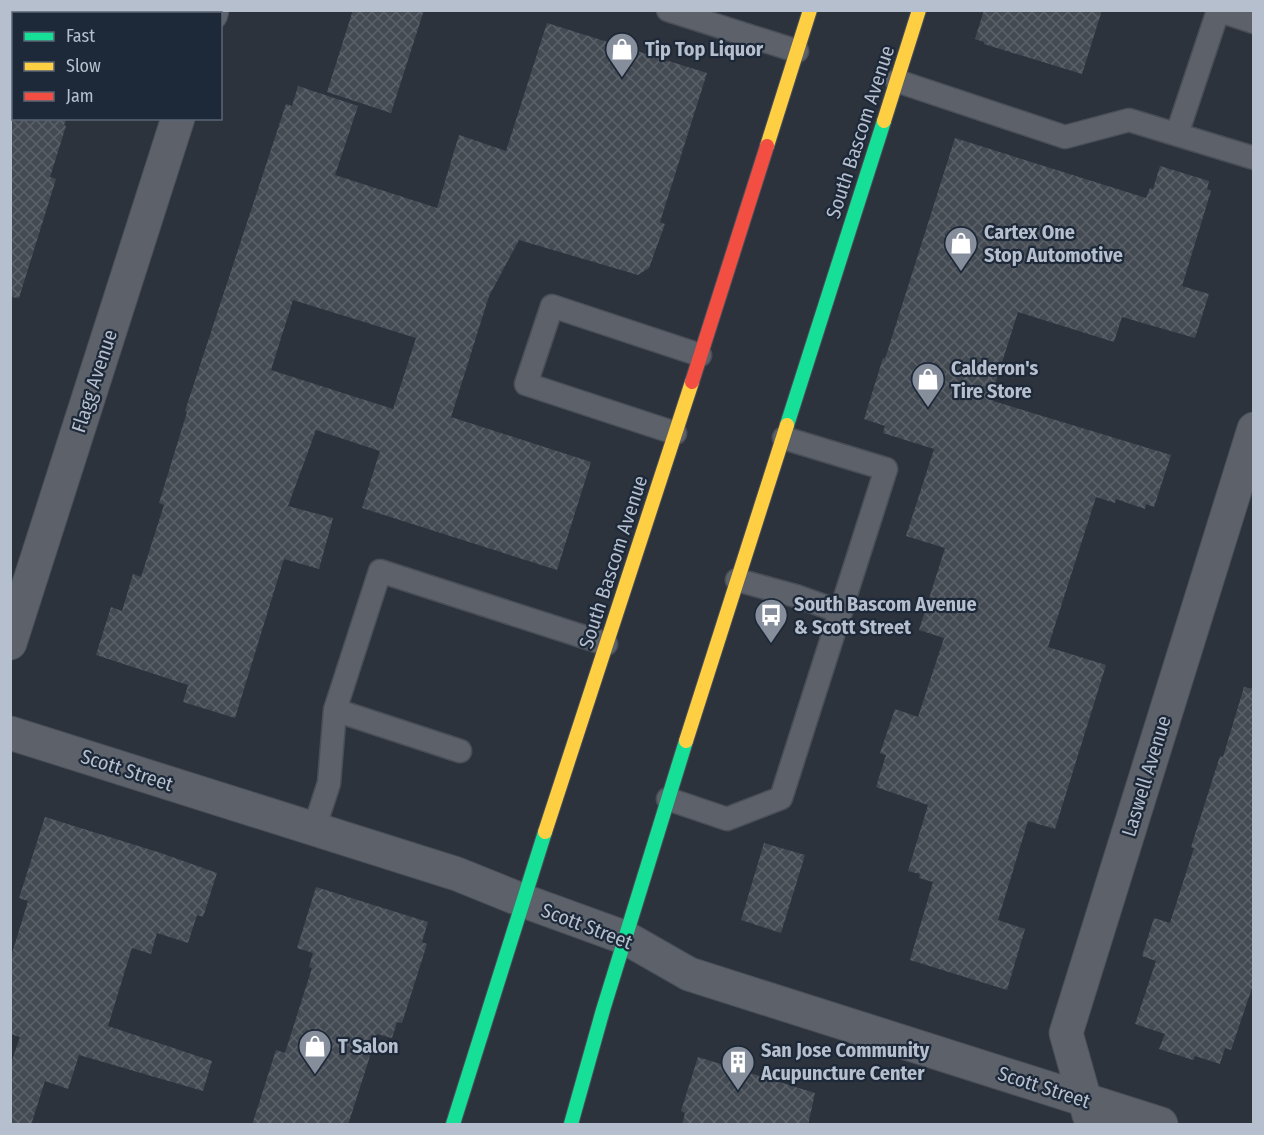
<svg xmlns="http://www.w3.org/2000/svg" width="1264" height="1135" viewBox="0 0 1264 1135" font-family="'Fira Sans Condensed',sans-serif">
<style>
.building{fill:url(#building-cross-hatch);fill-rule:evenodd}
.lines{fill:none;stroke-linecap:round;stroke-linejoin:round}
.lane-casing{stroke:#4a4f57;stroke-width:25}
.street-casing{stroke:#4a4f57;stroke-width:35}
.fast-casing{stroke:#4a4f59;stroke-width:16}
.slow-casing{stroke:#4a4f59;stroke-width:16}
.jam-casing{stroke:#4a4f59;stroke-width:16}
.lane{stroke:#5c616a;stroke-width:22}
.street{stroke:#5c616a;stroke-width:33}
.fast{stroke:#16e098;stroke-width:14}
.slow{stroke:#ffcf43;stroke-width:14}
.jam{stroke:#f24e42;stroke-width:14}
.labels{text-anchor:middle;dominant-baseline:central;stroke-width:4.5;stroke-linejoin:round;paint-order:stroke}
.poi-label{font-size:20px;font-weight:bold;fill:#b6bfce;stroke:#1d2939;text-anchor:start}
.street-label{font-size:20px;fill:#b6bfce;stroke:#1d2939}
</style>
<defs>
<pattern id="building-cross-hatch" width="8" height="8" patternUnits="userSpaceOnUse" patternTransform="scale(1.5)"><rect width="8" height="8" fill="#444a52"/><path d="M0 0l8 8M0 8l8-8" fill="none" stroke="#5d626a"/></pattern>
</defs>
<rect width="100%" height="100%" fill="#2c333d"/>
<!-- building -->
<path class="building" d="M 353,10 L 424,10 L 391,113 L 327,92 Z
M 984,10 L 1102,10 L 1082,74 L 984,44 L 984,42 L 975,39 Z
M 547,23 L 707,73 L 660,222 L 665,224 L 649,268 L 638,275 L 519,240 L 489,296 L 451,417 L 591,462 L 557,570 L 362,508 L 380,451 L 316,430 L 288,506 L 333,518 L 319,569 L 284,559 L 235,718 L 183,702 L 188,685 L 96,655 L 111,607 L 122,611 L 133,574 L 141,577 L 164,505 L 159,503 L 187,412 L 185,411 L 286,104 L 292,106 L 298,86 L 358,106 L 335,175 L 437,208 L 459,135 L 506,151 ZM 293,300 L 416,338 L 393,409 L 271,370 Z
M 10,118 L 67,118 L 64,125 L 66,126 L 50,177 L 56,179 L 19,298 L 10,297 Z
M 955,138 L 1146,198 L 1150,188 L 1153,189 L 1160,166 L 1209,181 L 1207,189 L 1211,191 L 1182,286 L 1209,294 L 1195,338 L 1122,317 L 1114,342 L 1018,312 L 991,397 L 994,398 L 993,401 L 1171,455 L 1154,507 L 1146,504 L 1145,509 L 1116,499 L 1115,503 L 1096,497 L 1048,647 L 1106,665 L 1055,829 L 1028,821 L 998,920 L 1025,929 L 1007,990 L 910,960 L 933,882 L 919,878 L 920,874 L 908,871 L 928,805 L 876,787 L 886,755 L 880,753 L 895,709 L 918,717 L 944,638 L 919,630 L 945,548 L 906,536 L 934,449 L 883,433 L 885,426 L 864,419 L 883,358 L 885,359 Z
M 1244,687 L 1254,689 L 1254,982 L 1231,1050 L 1225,1048 L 1220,1064 L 1195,1056 L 1193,1060 L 1159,1049 L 1165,1034 L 1135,1024 L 1156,961 L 1142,956 L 1154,918 L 1170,923 L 1194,848 L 1191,847 L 1220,756 L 1223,757 Z
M 45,817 L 161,853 L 217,873 L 203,917 L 197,915 L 188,943 L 157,933 L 151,954 L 132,948 L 108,1026 L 212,1061 L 203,1091 L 79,1055 L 68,1089 L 45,1081 L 31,1125 L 10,1125 L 10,1066 L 20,1037 L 10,1034 L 10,960 L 28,901 L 19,898 Z
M 764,843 L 805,855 L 781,933 L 741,920 Z
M 316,887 L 428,922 L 422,942 L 427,944 L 402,1023 L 397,1022 L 392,1038 L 377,1034 L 348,1125 L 252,1125 L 276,1050 L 285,1053 L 312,968 L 309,967 L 313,953 L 297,948 Z
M 698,1057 L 815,1093 L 808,1125 L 682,1125 L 685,1113 L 681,1111 Z"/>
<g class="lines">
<defs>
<path id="lane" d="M 668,10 L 797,51
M 1217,10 L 1254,22
M 897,81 L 1065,137 L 1129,120 L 1254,158
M 1177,134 L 1218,11
M 675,433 L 526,384 L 552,306 L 700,355
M 737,580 L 796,596 L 841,612
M 335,710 L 460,751
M 668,799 L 727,819 L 781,798 L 886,469 L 784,438
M 314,829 L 329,783 L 335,710 L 380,571 L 606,644"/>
<path id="street" d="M 211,14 L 212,10
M 10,643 L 178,118
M 10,733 L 457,874 L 524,901 L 626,938 L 689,974 L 1161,1124
M 1089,1115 L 1066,1033 L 1254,429"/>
<path id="fast" d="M 787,425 L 884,121
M 453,1124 L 545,832
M 571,1124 L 603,1010 L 686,741"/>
<path id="slow" d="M 884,121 L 919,10
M 767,146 L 810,10
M 686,741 L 787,425
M 545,832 L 692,382"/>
<path id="jam" d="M 692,382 L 767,146"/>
</defs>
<!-- lane casing -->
<use href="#lane" class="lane-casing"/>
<!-- street casing -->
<use href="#street" class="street-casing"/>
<!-- fast casing -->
<use href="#fast" class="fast-casing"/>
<!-- slow casing -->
<use href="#slow" class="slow-casing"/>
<!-- jam casing -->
<use href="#jam" class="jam-casing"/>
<!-- lane -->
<use href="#lane" class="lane"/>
<!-- street -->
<use href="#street" class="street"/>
<!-- fast -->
<use href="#fast" class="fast"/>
<!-- slow -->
<use href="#slow" class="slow"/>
<!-- jam -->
<use href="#jam" class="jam"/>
</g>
<!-- icons -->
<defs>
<symbol id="shop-pin" viewBox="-11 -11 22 30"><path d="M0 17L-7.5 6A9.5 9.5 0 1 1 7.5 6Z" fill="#868e9b" stroke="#1d2939"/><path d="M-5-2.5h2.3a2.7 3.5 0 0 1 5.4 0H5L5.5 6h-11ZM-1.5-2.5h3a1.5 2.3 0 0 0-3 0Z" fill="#fff"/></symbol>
<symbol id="bus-pin" viewBox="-11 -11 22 30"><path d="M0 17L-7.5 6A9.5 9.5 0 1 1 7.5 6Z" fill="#868e9b" stroke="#1d2939"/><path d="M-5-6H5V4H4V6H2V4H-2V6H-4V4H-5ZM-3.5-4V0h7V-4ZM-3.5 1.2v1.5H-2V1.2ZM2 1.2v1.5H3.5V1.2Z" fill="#fff"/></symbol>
<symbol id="building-pin" viewBox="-11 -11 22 30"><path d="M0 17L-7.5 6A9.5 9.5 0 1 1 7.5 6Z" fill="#868e9b" stroke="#1d2939"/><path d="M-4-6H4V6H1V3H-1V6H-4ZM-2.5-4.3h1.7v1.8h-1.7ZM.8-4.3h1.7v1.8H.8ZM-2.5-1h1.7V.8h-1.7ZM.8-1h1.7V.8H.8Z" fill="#fff"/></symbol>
</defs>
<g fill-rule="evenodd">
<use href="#shop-pin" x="603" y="30" width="38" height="52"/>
<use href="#shop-pin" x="942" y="224" width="38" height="52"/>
<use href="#shop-pin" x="909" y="360" width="38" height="52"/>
<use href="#bus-pin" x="752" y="596" width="38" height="52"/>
<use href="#shop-pin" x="296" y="1027" width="38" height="52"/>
<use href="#building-pin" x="719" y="1043" width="38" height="52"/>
</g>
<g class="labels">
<!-- poi labels -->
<g class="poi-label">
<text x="645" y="49">Tip Top Liquor</text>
<text x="984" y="232">Cartex One<tspan x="984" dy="23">Stop Automotive</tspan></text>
<text x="951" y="368">Calderon's<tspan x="951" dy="23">Tire Store</tspan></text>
<text x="794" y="604">South Bascom Avenue<tspan x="794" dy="23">&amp; Scott Street</tspan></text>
<text x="338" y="1046">T Salon</text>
<text x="761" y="1050">San Jose Community<tspan x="761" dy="23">Acupuncture Center</tspan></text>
</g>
<!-- street labels -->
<g class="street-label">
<text transform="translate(860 132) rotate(-72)">South Bascom Avenue</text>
<text transform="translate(94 381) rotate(-72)">Flagg Avenue</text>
<text transform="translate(613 562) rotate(-72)">South Bascom Avenue</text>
<text transform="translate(127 770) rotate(18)">Scott Street</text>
<text transform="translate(1146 776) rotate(-73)">Laswell Avenue</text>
<text transform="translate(587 926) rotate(21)">Scott Street</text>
<text transform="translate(1044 1087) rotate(18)">Scott Street</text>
</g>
</g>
<!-- border -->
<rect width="1264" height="1135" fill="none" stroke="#b6bfce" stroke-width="24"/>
<!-- legend -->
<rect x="12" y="12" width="210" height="108" fill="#1d2939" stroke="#5a6575" stroke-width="1.5"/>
<rect x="24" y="32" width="30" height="9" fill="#16e098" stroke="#5a6575" stroke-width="1.5"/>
<text x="66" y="42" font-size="18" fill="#b6bfce">Fast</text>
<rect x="24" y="62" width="30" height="9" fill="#ffcf43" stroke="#5a6575" stroke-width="1.5"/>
<text x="66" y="72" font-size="18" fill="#b6bfce">Slow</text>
<rect x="24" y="92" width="30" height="9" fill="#f24e42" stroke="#5a6575" stroke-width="1.5"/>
<text x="66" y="102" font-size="18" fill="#b6bfce">Jam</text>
</svg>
